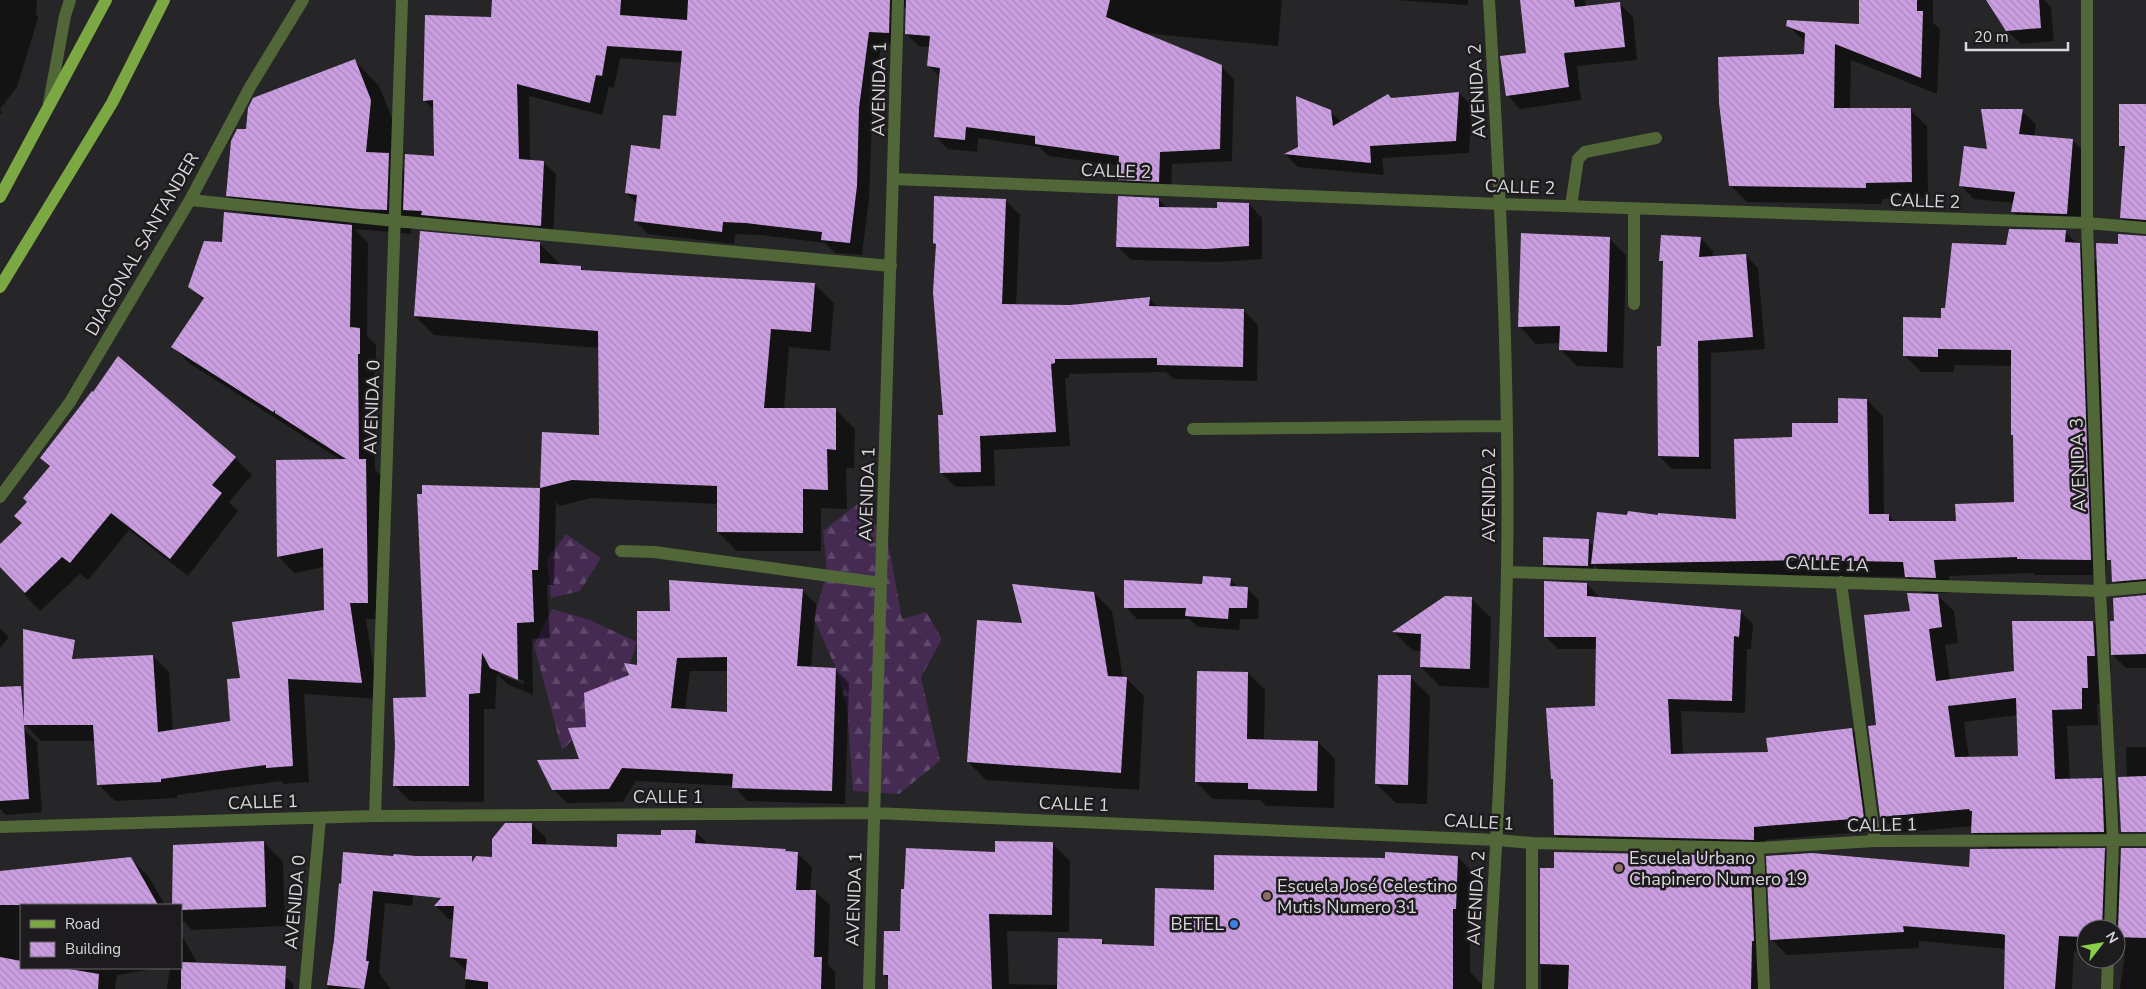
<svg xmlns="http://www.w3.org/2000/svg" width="2146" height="989" viewBox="0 0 2146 989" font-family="'Nunito Sans',sans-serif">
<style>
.forest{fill:url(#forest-firs)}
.shadow{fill:#0007;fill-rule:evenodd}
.building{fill:url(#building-back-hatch);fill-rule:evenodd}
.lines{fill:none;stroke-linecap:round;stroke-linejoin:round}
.minor{stroke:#516738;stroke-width:12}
.major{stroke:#7ba842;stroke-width:12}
.education-dot{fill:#8d6e63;stroke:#1d1b1e;stroke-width:2}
.shop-dot{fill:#3f7fe0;stroke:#1d1b1e;stroke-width:2}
.labels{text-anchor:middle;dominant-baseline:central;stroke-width:5;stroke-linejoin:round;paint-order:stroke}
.street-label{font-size:18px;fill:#d9d8da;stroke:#1d1b1e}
.poi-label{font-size:18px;fill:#d9d8da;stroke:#1d1b1e;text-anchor:start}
</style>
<defs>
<pattern id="forest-firs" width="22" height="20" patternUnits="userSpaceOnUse" patternTransform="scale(1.25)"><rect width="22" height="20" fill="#452b52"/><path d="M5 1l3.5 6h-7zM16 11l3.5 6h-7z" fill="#5f496a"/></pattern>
<pattern id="building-back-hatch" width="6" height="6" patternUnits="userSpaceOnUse" patternTransform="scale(1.25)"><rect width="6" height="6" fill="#cb9ee2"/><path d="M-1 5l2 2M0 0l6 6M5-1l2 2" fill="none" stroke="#a887ba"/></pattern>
</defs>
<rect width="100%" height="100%" fill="#262527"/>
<!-- forest -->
<path class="forest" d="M 860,502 L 888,542 L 902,619 L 926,612 L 942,639 L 921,677 L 940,761 L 899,794 L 853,791 L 847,708 L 836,668 L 814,619 L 827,572 L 823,531 Z
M 566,534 L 601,558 L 580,591 L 551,598 L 547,559 Z
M 552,609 L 590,620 L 637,642 L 621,692 L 562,750 L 534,645 Z"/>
<!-- shadow -->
<path class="shadow" d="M 0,0 L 37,0 L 36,14 L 38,18 L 17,87 L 0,109 L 2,113 L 0,114 Z
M 493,0 L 1282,0 L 1278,46 L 1144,33 L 1221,66 L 1234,79 L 1232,161 L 1172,164 L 1171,194 L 1132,192 L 1119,180 L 1120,166 L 1049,156 L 1039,147 L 978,138 L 977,152 L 948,149 L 935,136 L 940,77 L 928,65 L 930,47 L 919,46 L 906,34 L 907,6 L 904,8 L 901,45 L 881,43 L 872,121 L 869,199 L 862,255 L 835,253 L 825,243 L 759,235 L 735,234 L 734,244 L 648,234 L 635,221 L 637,204 L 626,193 L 661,150 L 677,117 L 683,63 L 620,58 L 614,88 L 609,87 L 602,115 L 529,96 L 530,161 L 543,162 L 556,174 L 553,238 L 412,217 L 411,234 L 355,229 L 368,243 L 367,336 L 376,345 L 376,370 L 374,370 L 375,470 L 382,476 L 384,619 L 366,619 L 378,699 L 304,694 L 309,782 L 284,784 L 282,781 L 177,795 L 177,798 L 115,801 L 99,785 L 95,741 L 41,741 L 25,724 L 105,722 L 153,656 L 169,672 L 173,731 L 231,722 L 241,679 L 325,611 L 324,567 L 294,573 L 278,556 L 341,460 L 189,363 L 173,347 L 204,301 L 190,287 L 247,215 L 227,195 L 247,131 L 355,61 L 379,86 L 395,126 L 392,158 L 406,172 L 436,157 L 434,111 L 424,100 L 492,18 Z
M 1395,0 L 1468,0 L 1468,5 Z
M 1521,0 L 1585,0 L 1586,7 L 1619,3 L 1633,17 L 1637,60 L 1577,66 L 1581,100 L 1520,109 L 1507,95 L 1527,54 Z
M 1860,0 L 1933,0 L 1933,23 L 1940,29 L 1937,94 L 1851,60 L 1850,109 L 1910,110 L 1927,126 L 1928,198 L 1882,199 L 1882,204 L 1747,202 L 1730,185 L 1806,56 L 1806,43 L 1788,25 L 1861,25 Z
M 2013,0 L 2044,0 L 2051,7 L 2054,41 L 2021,44 L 2007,31 Z
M 1459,93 L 1472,106 L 1469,153 L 1382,158 L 1384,175 L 1298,167 L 1286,155 L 1299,147 L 1330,111 L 1342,123 L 1392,100 Z
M 2146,105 L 2146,231 L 2133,230 L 2121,217 L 2126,151 L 2120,146 Z
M 2022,111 L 2036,124 L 2034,137 L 2072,140 L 2086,153 L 2080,227 L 2026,225 L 2013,212 L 2014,203 L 1974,199 L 1961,186 Z
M 1158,199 L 1167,208 L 1218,210 L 1249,204 L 1262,218 L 1262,259 L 1221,262 L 1131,260 L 1117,246 Z
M 1005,200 L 1020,215 L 1016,306 L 1070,306 L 1149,298 L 1159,308 L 1243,310 L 1258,325 L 1257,381 L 1173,379 L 1166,372 L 1069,374 L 1069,378 L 1065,378 L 1070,446 L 994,450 L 995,486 L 956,487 L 941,473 L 945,416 L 937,246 L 934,243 Z
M 2065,232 L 2098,263 L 2119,246 L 2146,237 L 2146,593 L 2126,594 L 2113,581 L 2113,563 L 2106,557 L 2106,575 L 2035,575 L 2033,573 L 1949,576 L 1952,593 L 1935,593 L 1954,611 L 1958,643 L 1945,645 L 1950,680 L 2015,672 L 2093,622 L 2109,638 L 2111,672 L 2103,672 L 2104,704 L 2097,704 L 2098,725 L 2067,726 L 2070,780 L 2101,779 L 2117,795 L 2119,833 L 2058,839 L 2058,850 L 2104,850 L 2121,867 L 2146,853 L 2146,989 L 2120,989 L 2125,953 L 2116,952 L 2116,929 L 2086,929 L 2086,952 L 2074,951 L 2072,989 L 2006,989 L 2006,949 L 1919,941 L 1919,948 L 1787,955 L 1771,939 L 1970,869 L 1990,850 L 1972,832 L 1973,826 L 1897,833 L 1881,816 L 1878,726 L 1911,613 L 1925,595 L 1907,577 L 1826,576 L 1609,580 L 1594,565 L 1594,572 L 1551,571 L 1545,565 L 1588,541 L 1594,547 L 1628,517 L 1659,516 L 1737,520 L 1793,438 L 1839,424 L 1867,400 L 1883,416 L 1884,515 L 1888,515 L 1895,522 L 1957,522 L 2016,503 L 2014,437 L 2012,435 L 2012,366 L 1954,365 L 1954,372 L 1921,372 L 1904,355 L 1942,319 L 1946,309 L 2007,246 ZM 2018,715 L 2020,757 L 1969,758 L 1964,722 Z
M 1609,238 L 1626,255 L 1623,368 L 1577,366 L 1560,349 L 1560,343 L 1536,344 L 1520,327 Z
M 1700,238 L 1713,251 L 1712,257 L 1745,255 L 1758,268 L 1765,349 L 1711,353 L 1711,469 L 1672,469 L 1659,456 L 1664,264 L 1660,260 Z
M 540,244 L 559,263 L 559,266 L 581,267 L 584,271 L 814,284 L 834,303 L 830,351 L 789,347 L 784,409 L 836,410 L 855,429 L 854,468 L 846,468 L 847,509 L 821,508 L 821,551 L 737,551 L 718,532 L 718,504 L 591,498 L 560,506 L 556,502 L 554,585 L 547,585 L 550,638 L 532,639 L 533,695 L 507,684 L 497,674 L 495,709 L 484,709 L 484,802 L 410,801 L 394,785 L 428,698 L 423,486 L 541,489 L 543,433 L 600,436 L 600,348 L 434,335 L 415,316 ZM 499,671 L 524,681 L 523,684 L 499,674 Z
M 41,457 L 235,458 L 252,475 L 229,502 L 238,511 L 188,576 L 129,530 L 88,580 L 80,574 L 40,611 L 24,594 L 24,590 L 0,565 L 0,546 L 23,523 L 28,502 L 50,467 Z
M 1230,579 L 1239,588 L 1247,588 L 1259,600 L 1258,619 L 1240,619 L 1239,630 L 1198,627 L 1189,619 L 1137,619 L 1126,607 Z
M 1587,584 L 1600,598 L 1740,611 L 1753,624 L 1751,649 L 1747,649 L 1745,713 L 1681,711 L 1683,755 L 1769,754 L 1852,729 L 1865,742 L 1876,831 L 1766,840 L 1766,852 L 1568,848 L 1555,835 L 1596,707 L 1597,649 L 1558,649 L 1545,636 Z
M 802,590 L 816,604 L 811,668 L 835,669 L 849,683 L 845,804 L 747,801 L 734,786 L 636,781 L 623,802 L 567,803 L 553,789 L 581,760 L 587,728 L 638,666 ZM 690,671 L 728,671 L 728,714 L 685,711 Z
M 1094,593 L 1112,611 L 1123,678 L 1127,679 L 1144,696 L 1139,790 L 986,780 L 968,762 L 1023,625 Z
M 2146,596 L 2146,668 L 2126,668 L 2113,655 L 2115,622 Z
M 1471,598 L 1491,618 L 1489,688 L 1440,686 L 1421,667 L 1422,651 L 1413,651 L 1394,632 Z
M 0,628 L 9,637 L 0,648 Z
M 1248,673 L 1265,690 L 1264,740 L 1318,742 L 1335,759 L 1334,808 L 1266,806 L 1260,800 L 1213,799 L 1196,782 Z
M 1410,677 L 1430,696 L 1427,804 L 1396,803 L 1376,784 Z
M 0,711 L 23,729 L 37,742 L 42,812 L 6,815 L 0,809 Z
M 2126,747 L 2146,747 L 2146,827 L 2127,778 Z
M 532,824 L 546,838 L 546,846 L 618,848 L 662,837 L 695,831 L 709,845 L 785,850 L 787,852 L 798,854 L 812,867 L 810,892 L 816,892 L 830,905 L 828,965 L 835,972 L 835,989 L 465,989 L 467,971 L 451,957 L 454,919 L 449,919 L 436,906 L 441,900 L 438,897 L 471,858 L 474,861 L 493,858 Z
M 264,842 L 283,862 L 285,926 L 192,930 L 181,919 L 181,905 L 173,905 L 174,846 Z
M 1052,843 L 1070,861 L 1069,932 L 1007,931 L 1009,984 L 1058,985 L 1102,941 L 1107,945 L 1156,947 L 1215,891 L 1386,860 L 1458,857 L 1475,875 L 1473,926 L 1470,926 L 1470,972 L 1482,984 L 1482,989 L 889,989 L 889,980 L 884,974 L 902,932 L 996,854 Z
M 344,854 L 416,871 L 412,906 L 385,903 L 379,973 L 391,989 L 328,989 Z
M 1750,857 L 1765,873 L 1766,989 L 1541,989 L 1541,869 Z
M 131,859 L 149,877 L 165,905 L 21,905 L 21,968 L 160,968 L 117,975 L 115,989 L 0,989 L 0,872 Z
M 181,934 L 198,964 L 276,967 L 294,985 L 293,989 L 167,989 L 170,968 L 181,968 Z"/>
<!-- building -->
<path class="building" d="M 492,0 L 621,0 L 620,15 L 687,20 L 688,0 L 890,0 L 889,33 L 869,32 L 859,108 L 857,186 L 850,243 L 821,240 L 822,232 L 746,223 L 723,222 L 722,232 L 634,221 L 637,195 L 625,193 L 631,145 L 660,149 L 663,115 L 676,116 L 682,51 L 607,46 L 602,76 L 596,75 L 590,103 L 517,84 L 519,159 L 544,161 L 541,226 L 421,215 L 422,211 L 403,210 L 405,154 L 434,156 L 433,100 L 423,101 L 425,15 L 491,17 Z
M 906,0 L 1110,0 L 1106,17 L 1222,65 L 1220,149 L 1160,152 L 1159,182 L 1118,180 L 1119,156 L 1035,144 L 1035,136 L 966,127 L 965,140 L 934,137 L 940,68 L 927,66 L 930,36 L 905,34 Z
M 1520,0 L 1574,0 L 1575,7 L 1620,2 L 1625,47 L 1564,53 L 1569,87 L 1506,96 L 1500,56 L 1526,53 Z
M 1859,0 L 1917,0 L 1917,11 L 1923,11 L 1921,78 L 1835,44 L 1834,108 L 1911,108 L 1912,182 L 1866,183 L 1866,188 L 1729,186 L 1719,103 L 1718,57 L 1804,54 L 1805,33 L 1786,26 L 1787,20 L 1859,24 Z
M 1986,0 L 2039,0 L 2041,28 L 2006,31 Z
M 355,59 L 371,100 L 366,152 L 389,153 L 387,210 L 360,209 L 226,196 L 231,141 L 237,129 L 246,129 L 248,108 L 253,98 Z
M 1459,92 L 1456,141 L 1370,146 L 1371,163 L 1284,154 L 1298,147 L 1296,96 L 1331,110 L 1333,126 L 1388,94 L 1391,98 Z
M 2119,104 L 2146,104 L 2146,220 L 2120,218 L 2125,146 L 2119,146 Z
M 1981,109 L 2023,109 L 2019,134 L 2073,139 L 2067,214 L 2011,212 L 2015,192 L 1959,186 L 1964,146 L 1987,149 Z
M 934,196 L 1006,199 L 1002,304 L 1070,305 L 1150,297 L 1149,306 L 1244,309 L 1243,367 L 1157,365 L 1157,358 L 1055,359 L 1055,363 L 1051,364 L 1056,432 L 980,436 L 981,472 L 940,473 L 938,415 L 943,415 L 933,292 L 936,244 L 933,243 Z
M 1118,196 L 1159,198 L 1159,207 L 1217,208 L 1217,202 L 1249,203 L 1249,246 L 1206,249 L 1116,247 Z
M 224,212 L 352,225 L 350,327 L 360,328 L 360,354 L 358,354 L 359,459 L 366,459 L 368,603 L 350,603 L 362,683 L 288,679 L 293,766 L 266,768 L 266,765 L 161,779 L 161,782 L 97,785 L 93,725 L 24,725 L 29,799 L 0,801 L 0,687 L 21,686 L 24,722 L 23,629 L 75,640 L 72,659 L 153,655 L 158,732 L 230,721 L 227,679 L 240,678 L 232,622 L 324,610 L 323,548 L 277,557 L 276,460 L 346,459 L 275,413 L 275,410 L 273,412 L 171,347 L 204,298 L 188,287 L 204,241 L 222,242 Z
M 2009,229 L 2066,230 L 2065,242 L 2080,243 L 2091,560 L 2017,559 L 2017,557 L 1934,560 L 1936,578 L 1905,577 L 1903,562 L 1809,560 L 1591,564 L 1597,512 L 1627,515 L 1628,511 L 1658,515 L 1658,513 L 1736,519 L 1734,439 L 1792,437 L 1792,423 L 1838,423 L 1838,398 L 1867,399 L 1869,514 L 1889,514 L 1889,521 L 1956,521 L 1955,504 L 2014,502 L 2013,435 L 2011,435 L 2011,350 L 1938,349 L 1938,357 L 1903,356 L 1903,317 L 1941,318 L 1941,308 L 1945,308 L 1952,243 L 2006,245 Z
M 420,231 L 540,242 L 540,263 L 581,266 L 581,270 L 815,283 L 811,332 L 771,329 L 764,408 L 836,408 L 836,450 L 827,449 L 828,490 L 803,489 L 803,533 L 717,532 L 717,486 L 572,480 L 540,488 L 542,432 L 599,435 L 598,331 L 414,316 Z
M 1521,233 L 1610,237 L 1607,352 L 1559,350 L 1560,326 L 1518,327 Z
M 2118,234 L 2146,236 L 2146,579 L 2112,582 L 2111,560 L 2107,560 L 2096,243 L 2118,244 Z
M 1661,235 L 1701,237 L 1699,257 L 1746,254 L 1753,337 L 1698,341 L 1699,457 L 1658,456 L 1657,346 L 1661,346 L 1663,261 L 1659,261 Z
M 118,356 L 236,457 L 212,485 L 222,493 L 170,559 L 111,513 L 70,563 L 62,557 L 25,593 L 0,567 L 0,544 L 22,523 L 14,516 L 27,502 L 23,498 L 50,466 L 40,458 L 92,391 L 93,392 Z
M 422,485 L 540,488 L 538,570 L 532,570 L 534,622 L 517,623 L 518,680 L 490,668 L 482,653 L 480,693 L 469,694 L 469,786 L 393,786 L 395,746 L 393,698 L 426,697 L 417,494 L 422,494 Z
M 1543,537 L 1589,539 L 1588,566 L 1543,565 Z
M 1203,576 L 1231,578 L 1230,586 L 1248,587 L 1247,608 L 1229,608 L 1228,619 L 1185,616 L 1186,608 L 1124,608 L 1124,580 L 1202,584 Z
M 669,580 L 803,589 L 797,666 L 836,668 L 832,791 L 732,788 L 733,774 L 622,768 L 609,789 L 552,790 L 537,760 L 579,759 L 568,728 L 586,727 L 584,693 L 629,675 L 624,663 L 637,665 L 637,611 L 670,611 ZM 727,657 L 727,712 L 671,708 L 677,658 Z
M 1544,581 L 1587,583 L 1587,596 L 1741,610 L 1739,637 L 1734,636 L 1732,701 L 1668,699 L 1671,754 L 1768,752 L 1766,738 L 1852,728 L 1864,818 L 1754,827 L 1754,840 L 1554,835 L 1553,779 L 1551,779 L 1546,708 L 1595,706 L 1596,637 L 1544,637 Z
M 1012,584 L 1094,592 L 1108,676 L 1127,677 L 1121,773 L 967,762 L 977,620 L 1022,623 Z
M 1907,593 L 1938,594 L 1942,627 L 1929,629 L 1936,681 L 2014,671 L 2012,621 L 2093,621 L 2095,656 L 2087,656 L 2088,688 L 2082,688 L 2082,709 L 2052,710 L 2055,779 L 2102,778 L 2104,832 L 1971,833 L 1972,811 L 1970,811 L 1969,809 L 1880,817 L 1868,726 L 1876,725 L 1864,615 L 1910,611 ZM 2016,698 L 2018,756 L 1955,757 L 1948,706 Z
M 2146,595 L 2146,654 L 2111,655 L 2110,621 L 2114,621 L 2113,598 Z
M 1445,596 L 1472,597 L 1470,669 L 1420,667 L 1421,634 L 1392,632 Z
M 1197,671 L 1248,672 L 1247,739 L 1318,741 L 1317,791 L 1248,789 L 1248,783 L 1195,782 Z
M 1378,675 L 1411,675 L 1408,785 L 1375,784 Z
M 2146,776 L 2146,832 L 2121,832 L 2118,777 Z
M 505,823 L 532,823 L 532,844 L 617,847 L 617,834 L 661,835 L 661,830 L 696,830 L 695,843 L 786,849 L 785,851 L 798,852 L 796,890 L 816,890 L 814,957 L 822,957 L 821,989 L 488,989 L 488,982 L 465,979 L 467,959 L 450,957 L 454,906 L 434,906 L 441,898 L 373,891 L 366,961 L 369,961 L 364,989 L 327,985 L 334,940 L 339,883 L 341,884 L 343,852 L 393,856 L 394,854 L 416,856 L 472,856 L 472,862 L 476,856 L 492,857 L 492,839 Z
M 264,841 L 266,907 L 181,910 L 181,905 L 172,905 L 173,845 Z
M 995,841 L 1053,842 L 1052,915 L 989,914 L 992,989 L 888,989 L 888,975 L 883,975 L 884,931 L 900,931 L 901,889 L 904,889 L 906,848 L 995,852 Z
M 2105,848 L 2102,929 L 2086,929 L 2086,937 L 2059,936 L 2055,989 L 2004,989 L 2005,935 L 2001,934 L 1903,926 L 1904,932 L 1770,940 L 1766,856 L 1812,853 L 1969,867 L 1970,849 Z
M 2121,848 L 2146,848 L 2146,938 L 2116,937 L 2118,929 Z
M 1385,852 L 1458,856 L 1456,909 L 1453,909 L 1453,989 L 1057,989 L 1058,938 L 1102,939 L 1102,944 L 1154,946 L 1155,888 L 1214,890 L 1214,855 L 1385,858 Z
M 1554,852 L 1750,856 L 1754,941 L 1752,941 L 1751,989 L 1568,989 L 1569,965 L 1540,964 L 1540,868 L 1554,868 Z
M 131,857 L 158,905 L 0,905 L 0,871 Z
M 0,957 L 21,961 L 21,968 L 63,968 L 99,974 L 98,989 L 0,989 Z
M 181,962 L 286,966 L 285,989 L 181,989 Z"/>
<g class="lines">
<!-- minor -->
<path class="minor" d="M 2087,0 L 2087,223 L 2100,591 L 2113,841 L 2110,929
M 49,103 L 65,16 L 70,0
M 894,179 L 1501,204 L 2087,223 L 2146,228
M 190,200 L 395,221 L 891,266
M 1571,206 L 1578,159 L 1585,152 L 1656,138
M 1634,209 L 1634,304
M 1193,429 L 1506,426
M 0,497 L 70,402 L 190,200 L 250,87 L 303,0
M 621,551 L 654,552 L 881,583
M 1507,572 L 2100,591 L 2146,587
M 1841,582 L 1875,841
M 375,816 L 402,0
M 0,827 L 375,816 L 874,813 L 1497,840 L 1532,843 L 1758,848 L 1875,841 L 2146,840
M 1532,843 L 1532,989
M 1758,848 L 1764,989
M 305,989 L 320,818
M 869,989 L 898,0
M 1488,989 C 1496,850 1504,711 1507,572 C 1510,381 1500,190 1489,0
M 2107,989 L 2108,959"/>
<!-- major -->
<path class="major" d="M 0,197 L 106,0
M 0,287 L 112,103 L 164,0"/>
</g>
<!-- markers -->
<g class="education-dot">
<circle cx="1619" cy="868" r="5"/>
<circle cx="1267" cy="896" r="5"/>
</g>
<circle class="shop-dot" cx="1234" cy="924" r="5"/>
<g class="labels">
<!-- street labels -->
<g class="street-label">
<text transform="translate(879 89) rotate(-89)">AVENIDA 1</text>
<text transform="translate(1477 91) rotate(-93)">AVENIDA 2</text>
<text transform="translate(1116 171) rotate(2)">CALLE 2</text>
<text transform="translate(1520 187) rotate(2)">CALLE 2</text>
<text transform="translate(1925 201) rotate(2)">CALLE 2</text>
<text transform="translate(142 244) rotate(-60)">DIAGONAL SANTANDER</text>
<text transform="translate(372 407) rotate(-88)">AVENIDA 0</text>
<text transform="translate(2078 465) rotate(-92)">AVENIDA 3</text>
<text transform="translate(867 494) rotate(-88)">AVENIDA 1</text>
<text transform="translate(1489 495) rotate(-90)">AVENIDA 2</text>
<text transform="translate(1827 564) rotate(2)">CALLE 1A</text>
<text x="668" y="797">CALLE 1</text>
<text transform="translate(263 802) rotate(-2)">CALLE 1</text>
<text transform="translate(1074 804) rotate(2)">CALLE 1</text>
<text transform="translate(1479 822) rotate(3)">CALLE 1</text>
<text transform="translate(1882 825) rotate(-1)">CALLE 1</text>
<text transform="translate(1476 898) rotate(-87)">AVENIDA 2</text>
<text transform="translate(854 899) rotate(-88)">AVENIDA 1</text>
<text transform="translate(295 902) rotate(-85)">AVENIDA 0</text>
</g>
<!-- poi labels -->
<g class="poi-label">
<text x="1629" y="858">Escuela Urbano<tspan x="1629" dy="21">Chapinero Numero 19</tspan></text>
<text x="1277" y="886">Escuela José Celestino<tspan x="1277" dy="21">Mutis Numero 31</tspan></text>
<text x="1224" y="924" text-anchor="end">BETEL</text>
</g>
</g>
<!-- legend -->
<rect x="20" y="904" width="162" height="65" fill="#1d1b1e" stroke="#686769"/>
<rect x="30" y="920" width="25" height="8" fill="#7ba842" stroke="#686769"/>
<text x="65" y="929" font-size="15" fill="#d9d8da">Road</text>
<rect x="30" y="942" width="25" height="15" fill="url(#building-back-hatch)" stroke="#686769"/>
<text x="65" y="954" font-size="15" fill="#d9d8da">Building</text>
<!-- north arrow -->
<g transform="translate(2101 944) rotate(59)"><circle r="24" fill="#1d1b1e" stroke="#686769"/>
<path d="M0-4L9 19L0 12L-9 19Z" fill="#89cf49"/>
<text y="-8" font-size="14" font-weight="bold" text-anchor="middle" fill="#d9d8da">N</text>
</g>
<!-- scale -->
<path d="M1966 42v8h102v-8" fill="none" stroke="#d9d8da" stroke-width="2.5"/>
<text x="1974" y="42" font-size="15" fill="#d9d8da" stroke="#1d1b1e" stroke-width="4" paint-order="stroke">20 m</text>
</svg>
